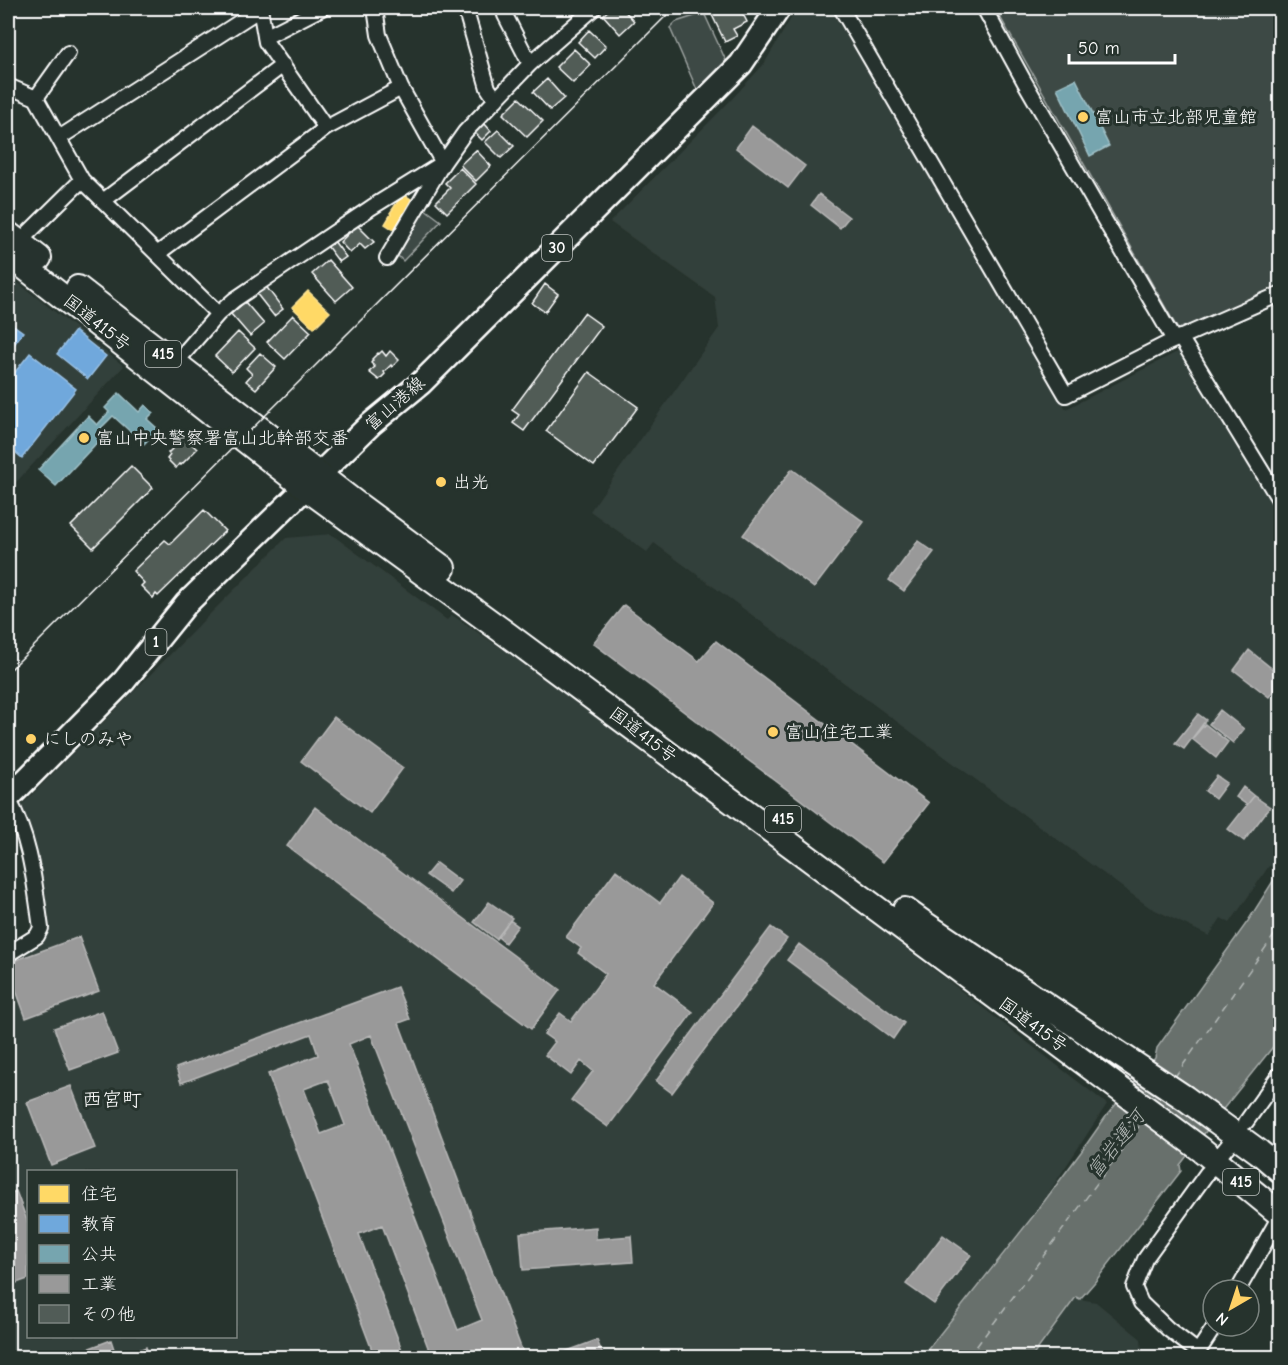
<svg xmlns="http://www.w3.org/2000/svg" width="1288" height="1365" viewBox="0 0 1288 1365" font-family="'Comic Neue','Klee One',sans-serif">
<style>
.built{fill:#333f3a;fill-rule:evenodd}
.green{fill:#3e4944;stroke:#9ea4a2;stroke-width:1.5}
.water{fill:#67706c;stroke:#a4a9a7;stroke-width:1.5}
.homes{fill:#ffd966;stroke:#ffe494;stroke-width:1.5}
.schools{fill:#6fa8dc;stroke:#9ac2e6;stroke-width:1.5}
.public{fill:#76a5af;stroke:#9fc0c7;stroke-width:1.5}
.industry{fill:#999;stroke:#b8b8b8;stroke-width:1.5;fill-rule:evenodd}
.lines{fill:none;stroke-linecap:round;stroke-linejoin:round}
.ferry{stroke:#b3b8b6;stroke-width:1.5;stroke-dasharray:8 6;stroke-linecap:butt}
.building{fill:#515c57;stroke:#fff;stroke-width:1.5}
.minor-casing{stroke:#fff;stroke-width:18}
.primary-casing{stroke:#fff;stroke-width:27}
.trunk-casing{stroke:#fff;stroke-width:28}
.minor{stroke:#26332d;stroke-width:14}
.primary{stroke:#26332d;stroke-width:22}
.trunk{stroke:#26332d;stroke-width:24}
.tram{stroke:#fff;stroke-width:1.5}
.poi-dot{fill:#ffd166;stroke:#26332d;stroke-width:2}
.labels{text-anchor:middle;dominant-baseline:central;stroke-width:6;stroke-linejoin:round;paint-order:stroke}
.shield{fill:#26332d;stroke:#bec2c0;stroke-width:1.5}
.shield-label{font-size:16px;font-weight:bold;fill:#fff}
.poi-label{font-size:18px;fill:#fff;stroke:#26332d;text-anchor:start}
.street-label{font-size:18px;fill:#fff;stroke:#26332d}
.neighbourhood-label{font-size:20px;fill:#fff;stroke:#26332d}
.water-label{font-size:20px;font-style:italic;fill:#b3b8b6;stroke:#26332d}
</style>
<rect width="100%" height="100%" fill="#26332d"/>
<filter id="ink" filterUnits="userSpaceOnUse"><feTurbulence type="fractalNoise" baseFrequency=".0167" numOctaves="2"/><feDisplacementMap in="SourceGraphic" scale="12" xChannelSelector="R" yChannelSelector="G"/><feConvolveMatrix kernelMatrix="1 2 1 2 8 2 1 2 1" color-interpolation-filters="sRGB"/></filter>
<g filter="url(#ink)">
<!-- built -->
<path class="built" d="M 797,8 L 830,8 L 1066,409 L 1181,350 L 1280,513 L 1280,860 L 1277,867 L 1269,866 L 1230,923 L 1221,918 L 1209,936 L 1149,907 L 654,543 L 647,552 L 590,511 L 719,328 L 715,297 L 610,222 L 730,101 L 764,64 Z
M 8,275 L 124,366 L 8,491 Z
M 331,534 L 447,620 L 452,615 L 525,664 L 875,924 L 1107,1104 L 1034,1215 L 922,1357 L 8,1357 L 8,959 L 46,924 L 37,852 L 22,805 L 203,621 L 286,538 ZM 28,1172 L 236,1172 L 236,1336 L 28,1336 Z
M 1076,1297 L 1080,1299 L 1096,1302 L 1141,1339 L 1142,1352 L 1138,1357 L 1032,1358 Z"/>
<!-- green -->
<path class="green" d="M 995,8 L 1280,8 L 1280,285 L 1179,331 Z
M 704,13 L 727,63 L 698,92 L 670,28 L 676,22 Z
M 425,209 L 441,221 L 403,261 L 398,256 Z"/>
<!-- water -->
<path class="water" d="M 1280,870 L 1280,1038 L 1224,1108 L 1180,1165 L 1181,1171 L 1094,1283 L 1080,1299 L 1076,1297 L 1032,1357 L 921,1358 L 1034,1215 L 1081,1152 L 1107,1115 L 1155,1058 L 1157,1048 L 1248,921 Z"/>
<!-- homes -->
<path class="homes" d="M 403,194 L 411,199 L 406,209 L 407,210 L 394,230 L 385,224 L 391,214 L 390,213 Z
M 308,291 L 330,312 L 314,328 L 292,307 Z"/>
<!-- schools -->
<path class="schools" d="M 8,321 L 23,332 L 8,353 Z
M 75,331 L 106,356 L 88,379 L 57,354 Z
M 30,353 L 76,389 L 22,458 L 8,446 L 8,381 Z"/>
<!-- public -->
<path class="public" d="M 1076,79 L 1109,146 L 1090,156 L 1057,88 Z
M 119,393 L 139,412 L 145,405 L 153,413 L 147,419 L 158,429 L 144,444 L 113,416 L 101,428 L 106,433 L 56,486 L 38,470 L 88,416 L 97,425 L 109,412 L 105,408 Z"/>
<!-- industry -->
<path class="industry" d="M 752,126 L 805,166 L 788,188 L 736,148 Z
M 819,194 L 849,217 L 840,228 L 811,205 Z
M 792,469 L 864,522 L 814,588 L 743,535 Z
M 918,541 L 934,552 L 904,591 L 889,580 Z
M 624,605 L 699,661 L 716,641 L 929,803 L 883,862 L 593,643 Z
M 1249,650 L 1280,675 L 1280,682 L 1269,697 L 1234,670 Z
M 1220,710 L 1244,729 L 1233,743 L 1209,724 Z
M 1198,714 L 1206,720 L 1184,749 L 1175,743 Z
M 334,717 L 403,768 L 370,813 L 301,761 Z
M 1205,724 L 1228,742 L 1216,758 L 1192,739 Z
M 1217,776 L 1227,783 L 1215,799 L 1205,791 Z
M 1243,787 L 1254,796 L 1247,805 L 1236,797 Z
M 1254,796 L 1270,807 L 1244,841 L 1228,829 Z
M 315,807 L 560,990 L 531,1029 L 287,846 Z
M 436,863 L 460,881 L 451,893 L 426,875 Z
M 616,870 L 660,903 L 679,877 L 713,903 L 654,983 L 693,1012 L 608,1127 L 571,1100 L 593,1071 L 581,1061 L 571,1075 L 545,1055 L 555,1042 L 544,1034 L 560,1013 L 571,1021 L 606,974 L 578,953 L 581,948 L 566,937 Z
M 489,902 L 512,918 L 496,939 L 474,922 Z
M 510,920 L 518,926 L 505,943 L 498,937 Z
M 771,927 L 787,939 L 672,1093 L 656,1081 Z
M 79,937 L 99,991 L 26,1018 L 8,968 L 8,963 Z
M 799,944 L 904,1023 L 893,1039 L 787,960 Z
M 397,987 L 410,1019 L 399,1023 L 525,1358 L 432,1358 L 382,1225 L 359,1234 L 405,1358 L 375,1358 L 268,1074 L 318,1055 L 311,1034 L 181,1083 L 176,1068 ZM 371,1035 L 482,1320 L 458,1330 L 349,1044 ZM 328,1080 L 345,1125 L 321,1134 L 304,1089 Z
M 102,1011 L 118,1053 L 70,1070 L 54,1028 Z
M 71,1086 L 95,1148 L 51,1165 L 27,1102 Z
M 16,1191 L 28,1223 L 28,1279 L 8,1286 L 8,1194 Z
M 596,1227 L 596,1239 L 631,1236 L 633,1262 L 523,1270 L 520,1233 Z
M 943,1235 L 971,1255 L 934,1304 L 906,1284 Z
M 111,1340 L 117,1358 L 90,1358 L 87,1349 Z
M 597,1340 L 604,1358 L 548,1358 Z
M 146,1347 L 150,1358 L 119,1358 Z"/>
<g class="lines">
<!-- ferry -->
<path class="ferry" d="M 1174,1078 L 1280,927
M 968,1358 L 1143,1121"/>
</g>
<!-- building -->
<path class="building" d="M 611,8 L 622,8 L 634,21 L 620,34 L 603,15 Z
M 723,8 L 740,8 L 747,22 L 733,29 L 737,36 L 725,42 L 711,13 Z
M 589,30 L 606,46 L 595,58 L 578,42 Z
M 574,49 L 591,65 L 573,83 L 556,67 Z
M 547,79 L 564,98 L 550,110 L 533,92 Z
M 519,98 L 543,121 L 527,137 L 503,114 Z
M 484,123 L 491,131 L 482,140 L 474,132 Z
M 498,130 L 514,146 L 501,158 L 485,142 Z
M 476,150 L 491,166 L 476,181 L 460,165 Z
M 460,168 L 476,184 L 447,213 L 436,202 L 450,188 L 445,183 Z
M 357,225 L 374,242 L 365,249 L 360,244 L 350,253 L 340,242 Z
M 334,241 L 346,257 L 339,262 L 327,246 Z
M 328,260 L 352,287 L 336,301 L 312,274 Z
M 545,284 L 558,294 L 545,312 L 532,303 Z
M 265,285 L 283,309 L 274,316 L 256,293 Z
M 245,302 L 264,324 L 250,336 L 231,314 Z
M 584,313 L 602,326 L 524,431 L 513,423 L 519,415 L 512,410 Z
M 293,315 L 311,332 L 285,359 L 267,342 Z
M 238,332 L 255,348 L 232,372 L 215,356 Z
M 382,351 L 386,356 L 390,351 L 399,360 L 392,367 L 391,365 L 384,372 L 385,374 L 379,380 L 369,372 L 375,367 L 371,363 L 373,360 L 372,359 L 378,353 L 379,354 Z
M 260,353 L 276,367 L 256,389 L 246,381 L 252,374 L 246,368 Z
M 589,372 L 638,407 L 594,466 L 546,431 Z
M 184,437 L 197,449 L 181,465 L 179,464 L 176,468 L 167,459 L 170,455 L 168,453 Z
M 131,466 L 153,488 L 93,548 L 71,526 Z
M 204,510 L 225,531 L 158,596 L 156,594 L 153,598 L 141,586 L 144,583 L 133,571 L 165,540 L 170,544 Z"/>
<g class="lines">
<defs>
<path id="minor" d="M 260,8 L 266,42 L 326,128 L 401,88 L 443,163
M 375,8 L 379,35 L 401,88
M 465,8 L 488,88 L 496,100
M 504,8 L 505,15 L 530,64
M 841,8 L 1066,395 L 1168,343 L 1280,294
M 984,8 L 1024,81 L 1174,340
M 265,37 L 322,8
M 8,86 L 36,98 L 68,53
M 36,98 L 82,180
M 59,138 L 260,9
M 103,201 L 283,65
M 14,247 L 82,180 L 218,314
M 157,254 L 326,128
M 387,258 L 443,163 L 465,132 L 530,64 L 594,8
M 1180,337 L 1280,501
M 171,368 L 218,314 L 234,300 L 372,207 L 443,163
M 8,954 L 37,936 L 41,928 C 34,880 31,841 8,798
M 1246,1122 L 1280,1074
M 1221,1154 L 1230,1143
M 1238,1290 L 1280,1216
M 1198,1352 L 1168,1329 L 1141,1303 L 1134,1287 L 1145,1259 L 1207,1173
M 1194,1358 L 1215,1326"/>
<path id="primary" d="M 8,798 L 29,777 L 124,681 L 186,604 L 371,424 L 421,383 L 741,64 L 779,8"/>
<path id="trunk" d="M 8,234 L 39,258
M 8,254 L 306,488 L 508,635 L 1202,1150 L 1280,1214
M 78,288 L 354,502 L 443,568
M 905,910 L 926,925 L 1185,1098 L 1259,1152 L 1280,1170"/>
</defs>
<!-- minor casing -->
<use href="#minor" class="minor-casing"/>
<!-- primary casing -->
<use href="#primary" class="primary-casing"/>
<!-- trunk casing -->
<use href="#trunk" class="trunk-casing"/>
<!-- minor -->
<use href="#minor" class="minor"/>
<!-- primary -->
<use href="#primary" class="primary"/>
<!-- trunk -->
<use href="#trunk" class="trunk"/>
<!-- tram -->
<path class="tram" d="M 8,672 L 674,8"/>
</g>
</g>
<!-- markers -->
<g class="poi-dot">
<circle cx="1083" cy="117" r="6"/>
<circle cx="84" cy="438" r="6"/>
<circle cx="441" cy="482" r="6"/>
<circle cx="773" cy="732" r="6"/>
<circle cx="31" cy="739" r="6"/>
</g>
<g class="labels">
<!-- shield labels -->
<g class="shield">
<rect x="542" y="235" width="30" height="26" rx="4.5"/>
<rect x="145" y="341" width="36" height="26" rx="4.5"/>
<rect x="145.5" y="629" width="21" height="26" rx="4.5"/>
<rect x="765" y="806" width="36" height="26" rx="4.5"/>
<rect x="1223" y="1169" width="36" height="26" rx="4.5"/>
</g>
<g class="shield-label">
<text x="557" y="248">30</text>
<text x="163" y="354">415</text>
<text x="156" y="642">1</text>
<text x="783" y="819">415</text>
<text x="1241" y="1182">415</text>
</g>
<!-- poi labels -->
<g class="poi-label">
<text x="1095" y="117">富山市立北部児童館</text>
<text x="96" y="438">富山中央警察署富山北幹部交番</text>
<text x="453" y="482">出光</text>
<text x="785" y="732">富山住宅工業</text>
<text x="43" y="739">にしのみや</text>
</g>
<!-- street labels -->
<g class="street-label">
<text transform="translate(97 323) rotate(38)">国道415号</text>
<text transform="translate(395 404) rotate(-41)">富山港線</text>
<text transform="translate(643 735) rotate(37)">国道415号</text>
<text transform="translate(1033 1025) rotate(36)">国道415号</text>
</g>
<!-- neighbourhood labels -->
<g class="neighbourhood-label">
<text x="112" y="1099">西宮町</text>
</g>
<!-- water labels -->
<g class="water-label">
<text transform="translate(1116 1144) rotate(-52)">富岩運河</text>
</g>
</g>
<!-- margin -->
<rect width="1288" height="1365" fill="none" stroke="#26332d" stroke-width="30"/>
<rect x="15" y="15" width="1258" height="1335" fill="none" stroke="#fff" stroke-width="2" filter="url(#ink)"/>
<!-- legend -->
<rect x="27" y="1170" width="210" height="168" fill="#26332d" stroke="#7d8581" stroke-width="1.5"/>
<rect x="39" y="1185" width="30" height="18" fill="#ffd966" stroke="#7d8581" stroke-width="1.5"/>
<text x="81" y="1200" font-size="18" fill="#ffffff">住宅</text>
<rect x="39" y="1215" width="30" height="18" fill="#6fa8dc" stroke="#7d8581" stroke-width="1.5"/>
<text x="81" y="1230" font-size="18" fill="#ffffff">教育</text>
<rect x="39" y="1245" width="30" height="18" fill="#76a5af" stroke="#7d8581" stroke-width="1.5"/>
<text x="81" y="1260" font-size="18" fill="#ffffff">公共</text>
<rect x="39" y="1275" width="30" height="18" fill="#999999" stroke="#7d8581" stroke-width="1.5"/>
<text x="81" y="1290" font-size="18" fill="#ffffff">工業</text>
<rect x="39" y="1305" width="30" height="18" fill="#515c57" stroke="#7d8581" stroke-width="1.5"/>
<text x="81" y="1320" font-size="18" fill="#ffffff">その他</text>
<!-- north arrow -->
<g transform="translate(1231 1308) rotate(219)"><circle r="28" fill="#26332d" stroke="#7d8581" stroke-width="1.5"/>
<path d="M0-4.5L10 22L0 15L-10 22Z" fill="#ffd166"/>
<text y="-9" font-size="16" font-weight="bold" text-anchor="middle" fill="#ffffff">N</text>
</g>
<!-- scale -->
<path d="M1069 54v9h106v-9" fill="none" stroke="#ffffff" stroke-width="3"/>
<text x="1078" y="54" font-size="18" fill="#ffffff" stroke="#26332d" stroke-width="4.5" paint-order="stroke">50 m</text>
</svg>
